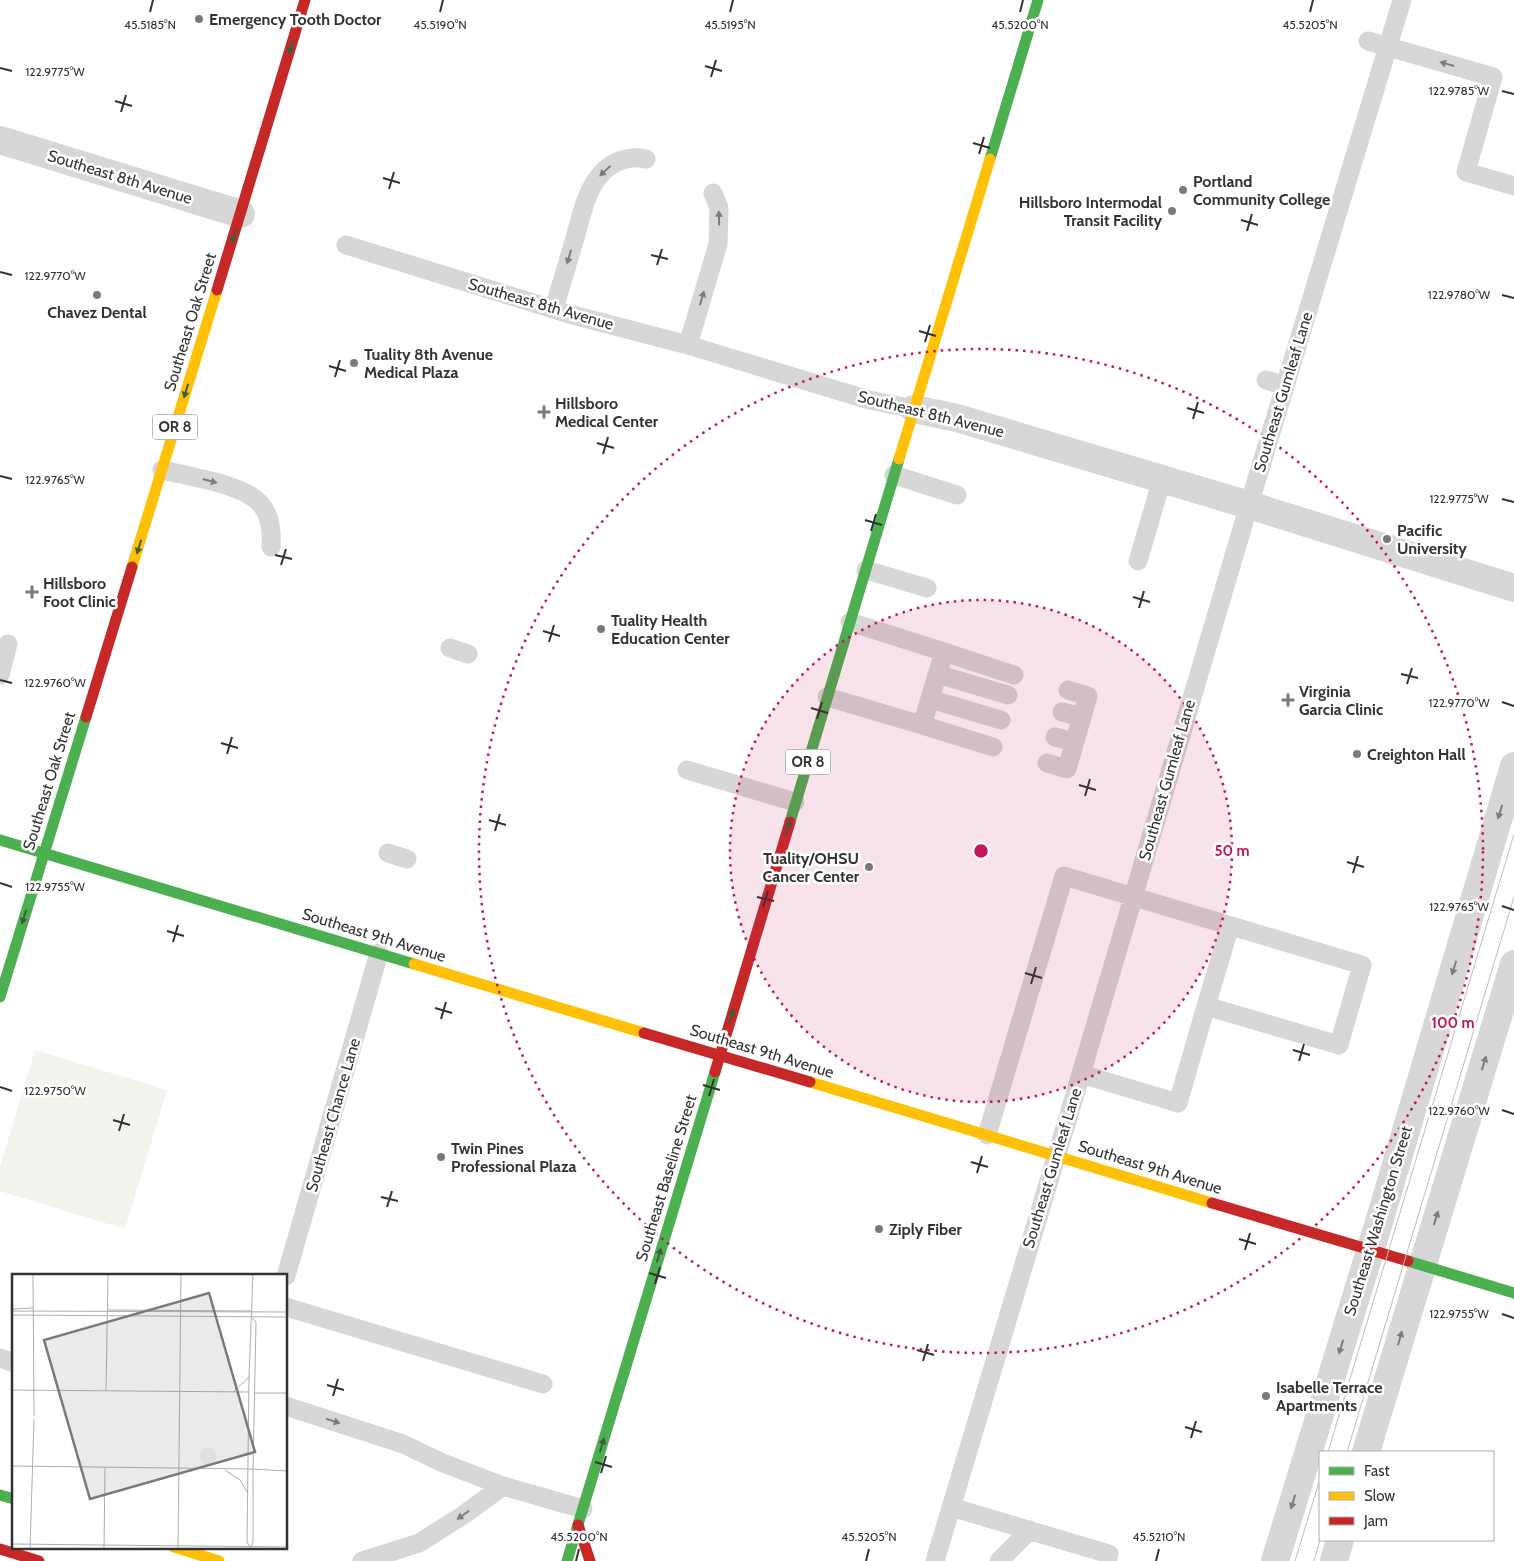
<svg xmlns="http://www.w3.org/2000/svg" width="1514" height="1561" viewBox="0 0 1514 1561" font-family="Cabin,sans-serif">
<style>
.green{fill:#f1f5ed}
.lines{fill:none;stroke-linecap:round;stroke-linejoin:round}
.lane{stroke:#d7d7d7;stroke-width:19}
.street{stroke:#d7d7d7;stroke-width:28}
.fast{stroke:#4caf50;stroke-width:11}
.slow{stroke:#ffc107;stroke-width:11}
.jam{stroke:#c62828;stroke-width:11}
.tram{stroke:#bebebe;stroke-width:1}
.oneway{fill:#3c5e3d}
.oneway2{fill:#7d7d7d}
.ticks{fill:none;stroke:#333;stroke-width:2}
.ring{fill:none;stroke:#c2185b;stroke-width:2.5;stroke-dasharray:2.5 5}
.poi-dot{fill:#7a7a7a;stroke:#fff;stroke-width:2}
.labels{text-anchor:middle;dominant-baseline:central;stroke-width:5;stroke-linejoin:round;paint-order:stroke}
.shield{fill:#fff;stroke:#707070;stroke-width:1}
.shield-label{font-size:15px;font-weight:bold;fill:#333}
.poi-label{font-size:16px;font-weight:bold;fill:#333;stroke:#fff;text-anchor:start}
.street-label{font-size:16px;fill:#333;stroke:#fff}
.inset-road{fill:none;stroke:#adadad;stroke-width:1}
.view{fill:#7a7a7a;fill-opacity:0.15;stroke:#7a7a7a;stroke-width:2.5}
.inset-edge{fill:none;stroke:#333;stroke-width:2.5}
.ticks-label{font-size:12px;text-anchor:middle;fill:#333;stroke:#fff;stroke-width:5;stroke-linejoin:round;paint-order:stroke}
.centre{fill:#c2185b;stroke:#fff;stroke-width:2.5}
.ring-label{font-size:15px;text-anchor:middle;font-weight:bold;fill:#c2185b;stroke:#fff;stroke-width:5;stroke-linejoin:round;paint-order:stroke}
</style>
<rect width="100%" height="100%" fill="#fff"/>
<!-- green -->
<path class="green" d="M 35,1050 L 167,1090 L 125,1229 L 0,1191 L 0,1167 Z"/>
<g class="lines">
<!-- lane -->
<path class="lane" d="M 1368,41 L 1493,77 L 1466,172 L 1514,186
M 346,245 L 569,314 L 688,345 L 869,400 L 914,409
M 554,309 C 561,285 568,262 575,238 C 581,217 586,190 601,174 C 612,161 630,155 646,159
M 688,345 L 718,244 L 719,208 L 713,193
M 1266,380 L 1285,386
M 162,470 C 181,474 200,478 219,483 C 256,494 274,505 271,547
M 894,475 L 957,495
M 1138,561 L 1162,479
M 866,570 L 927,588
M 450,648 L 468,654
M 944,652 L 1014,675
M 937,674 L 1008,695
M 0,675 L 8,644
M 827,697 L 922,725 L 944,652 L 850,622
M 930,699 L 1001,720
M 1062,712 L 1082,717
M 922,725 L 993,747
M 1055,737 L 1075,742
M 1047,763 L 1067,769 L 1088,696 L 1068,690
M 687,770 L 795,802
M 388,853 L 407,859
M 1206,1006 L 1230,926
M 987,1135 L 1064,876 L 1362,965 L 1339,1045 L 1206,1006 L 1178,1103 L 1081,1074
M 286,1276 L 379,953
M 286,1307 L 543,1384
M 0,1358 L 14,1363
M 286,1406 L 403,1444 L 443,1463 L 503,1486 L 583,1509
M 951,1507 L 1109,1554 L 1107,1561
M 362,1561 L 419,1543 L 462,1516 L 503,1486
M 935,1561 L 1081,1074 L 1249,505 L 1402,0
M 999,1561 L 1030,1530"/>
<!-- street -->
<path class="street" d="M 0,140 L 241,214
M 914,409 L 957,418 L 1249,505 L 1514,588
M 1366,1452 L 1514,964
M 1275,1561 L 1379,1222 L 1514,766
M 1334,1561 L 1340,1540"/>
<!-- fast -->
<path class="fast" d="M 990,159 L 1038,0
M 790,822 L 899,459
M 0,840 L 414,964
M 0,997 L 86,717
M 1408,1261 L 1514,1293
M 0,1495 L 14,1499
M 567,1561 L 715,1072"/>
<!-- slow -->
<path class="slow" d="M 899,459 L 990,159
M 132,567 L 217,290
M 414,964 L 644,1033
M 810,1082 L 1212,1203
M 174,1547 L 219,1561"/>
<!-- jam -->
<path class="jam" d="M 217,290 L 305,0
M 86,717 L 132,567
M 644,1033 L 810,1082
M 715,1072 L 790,822
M 1212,1203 L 1408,1261
M 578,1525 L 590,1561
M 0,1549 L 39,1561"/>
<!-- tram -->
<path class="tram" d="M 1328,1452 L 1514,834
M 1347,1452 L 1514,897
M 1295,1561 L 1320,1479
M 1314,1561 L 1320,1540"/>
</g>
<!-- one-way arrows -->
<defs><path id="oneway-solid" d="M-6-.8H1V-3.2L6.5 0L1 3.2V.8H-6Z" transform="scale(1.25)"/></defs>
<g class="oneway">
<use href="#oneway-solid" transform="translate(291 47) rotate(107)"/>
<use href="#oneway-solid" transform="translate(234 236) rotate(107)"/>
<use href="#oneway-solid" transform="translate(186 391) rotate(107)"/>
<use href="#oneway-solid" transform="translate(139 547) rotate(107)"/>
<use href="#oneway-solid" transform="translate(788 827) rotate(-73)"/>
<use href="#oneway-solid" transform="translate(24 917) rotate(107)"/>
<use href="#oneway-solid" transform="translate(731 1016) rotate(-73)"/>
<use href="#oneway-solid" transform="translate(659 1255) rotate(-73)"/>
<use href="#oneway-solid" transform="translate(602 1445) rotate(-73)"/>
</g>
<g class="oneway2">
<use href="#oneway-solid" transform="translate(1447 64) rotate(-164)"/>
<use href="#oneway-solid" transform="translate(605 171) rotate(137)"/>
<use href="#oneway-solid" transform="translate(719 218) rotate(-91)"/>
<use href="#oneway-solid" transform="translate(569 257) rotate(106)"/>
<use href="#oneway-solid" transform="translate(702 298) rotate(-74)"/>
<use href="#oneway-solid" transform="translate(210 481) rotate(15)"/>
<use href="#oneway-solid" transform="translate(1500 812) rotate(107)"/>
<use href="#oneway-solid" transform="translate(1454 968) rotate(107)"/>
<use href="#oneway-solid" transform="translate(1484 1063) rotate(-73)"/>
<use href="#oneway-solid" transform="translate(1436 1218) rotate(-73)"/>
<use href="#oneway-solid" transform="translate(1400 1338) rotate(-74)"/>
<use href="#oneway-solid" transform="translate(1341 1347) rotate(107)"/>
<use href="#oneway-solid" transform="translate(333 1421) rotate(18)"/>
<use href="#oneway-solid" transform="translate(1293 1502) rotate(107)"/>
<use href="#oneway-solid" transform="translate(463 1515) rotate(145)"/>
</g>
<!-- ticks -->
<path class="ticks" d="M 150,12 L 153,0M 440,12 L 443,0M 730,12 L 733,0M 1020,12 L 1023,0M 1310,12 L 1313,0M 705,66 L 722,71M 0,68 L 12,71M 711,77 L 716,60M 1502,91 L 1514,94M 115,101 L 132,106M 121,112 L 126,95M 973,143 L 990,148M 979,154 L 984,137M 383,178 L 400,183M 389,189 L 394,172M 1241,220 L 1258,225M 1247,231 L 1252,214M 651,255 L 668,259M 657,265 L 662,249M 0,272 L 12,275M 1502,295 L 1514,298M 919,331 L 936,336M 925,342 L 930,325M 329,366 L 346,371M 335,377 L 340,360M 1187,408 L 1204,413M 1193,419 L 1198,402M 597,443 L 614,448M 603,454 L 608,437M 0,476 L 12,479M 1502,499 L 1514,502M 865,520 L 882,525M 871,531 L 876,514M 275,555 L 292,559M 281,565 L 286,549M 1133,597 L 1150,602M 1139,608 L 1144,591M 543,631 L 560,636M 549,642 L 554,625M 1401,674 L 1418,678M 0,680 L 12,683M 1407,684 L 1412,668M 1502,702 L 1514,706M 811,708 L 828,713M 817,719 L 822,702M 221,743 L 238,748M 227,754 L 232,737M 1079,785 L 1096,790M 1085,796 L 1090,779M 489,820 L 506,825M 495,831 L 500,814M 1347,862 L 1364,867M 1353,873 L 1358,856M 0,883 L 12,887M 757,897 L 774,901M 1502,906 L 1514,910M 763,907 L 768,891M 167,931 L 184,936M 173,942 L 178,925M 1025,973 L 1042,978M 1031,984 L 1036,967M 435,1008 L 452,1013M 441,1019 L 446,1002M 1293,1050 L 1310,1055M 1299,1061 L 1304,1044M 703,1085 L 720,1090M 0,1087 L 12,1091M 709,1096 L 714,1079M 1502,1110 L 1514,1114M 113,1120 L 130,1125M 119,1131 L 124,1114M 971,1162 L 988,1167M 977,1173 L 982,1156M 381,1197 L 398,1201M 387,1207 L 392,1191M 1239,1239 L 1256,1244M 1245,1250 L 1250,1233M 649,1273 L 666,1278M 655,1284 L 660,1267M 1502,1314 L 1514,1318M 917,1350 L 934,1355M 923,1361 L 928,1344M 327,1385 L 344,1390M 333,1396 L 338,1379M 1185,1427 L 1202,1432M 1191,1438 L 1196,1421M 595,1462 L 612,1467M 601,1473 L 606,1456M 576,1561 L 579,1549M 866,1561 L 869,1549M 1156,1561 L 1159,1549"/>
<!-- distance rings -->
<circle cx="981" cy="851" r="251" fill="#c2185b" fill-opacity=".12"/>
<g class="ring">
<circle cx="981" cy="851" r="251"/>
<circle cx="981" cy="851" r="502"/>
</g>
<!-- markers -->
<g class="poi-dot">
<circle cx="199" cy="19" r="5"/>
<circle cx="1183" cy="190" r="5"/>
<circle cx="1172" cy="211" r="5"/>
<circle cx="97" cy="295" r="5"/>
<circle cx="354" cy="363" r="5"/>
<path d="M541.5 404.5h5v5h5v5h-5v5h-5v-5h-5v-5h5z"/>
<circle cx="1387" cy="539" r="5"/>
<path d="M29.5 584.5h5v5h5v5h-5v5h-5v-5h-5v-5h5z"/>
<circle cx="601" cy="629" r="5"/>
<path d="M1285.5 692.5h5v5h5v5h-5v5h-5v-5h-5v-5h5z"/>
<circle cx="1357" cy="754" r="5"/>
<circle cx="869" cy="867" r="5"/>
<circle cx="441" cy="1157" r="5"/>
<circle cx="879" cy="1229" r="5"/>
<circle cx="1266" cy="1396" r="5"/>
</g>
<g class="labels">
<!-- shield labels -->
<g class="shield">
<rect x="152.5" y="414.5" width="45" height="25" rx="4"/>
<rect x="785.5" y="749.5" width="45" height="25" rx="4"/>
</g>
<g class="shield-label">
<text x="175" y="427">OR 8</text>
<text x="808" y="762">OR 8</text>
</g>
<!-- poi labels -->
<g class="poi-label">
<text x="209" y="19">Emergency Tooth Doctor</text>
<text x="1193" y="181">Portland<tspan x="1193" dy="18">Community College</tspan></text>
<text x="1162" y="202" text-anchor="end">Hillsboro Intermodal<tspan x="1162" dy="18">Transit Facility</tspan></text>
<text x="97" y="312" text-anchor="middle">Chavez Dental</text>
<text x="364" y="354">Tuality 8th Avenue<tspan x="364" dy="18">Medical Plaza</tspan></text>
<text x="555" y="403">Hillsboro<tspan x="555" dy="18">Medical Center</tspan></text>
<text x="1397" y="530">Pacific<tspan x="1397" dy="18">University</tspan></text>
<text x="43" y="583">Hillsboro<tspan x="43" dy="18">Foot Clinic</tspan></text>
<text x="611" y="620">Tuality Health<tspan x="611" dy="18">Education Center</tspan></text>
<text x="1299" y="691">Virginia<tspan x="1299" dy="18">Garcia Clinic</tspan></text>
<text x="1367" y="754">Creighton Hall</text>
<text x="859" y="858" text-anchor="end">Tuality/OHSU<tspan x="859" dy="18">Cancer Center</tspan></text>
<text x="451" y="1148">Twin Pines<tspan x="451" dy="18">Professional Plaza</tspan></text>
<text x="889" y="1229">Ziply Fiber</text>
<text x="1276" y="1387">Isabelle Terrace<tspan x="1276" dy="18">Apartments</tspan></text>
</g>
<!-- street labels -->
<g class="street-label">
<text transform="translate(120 177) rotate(17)">Southeast 8th Avenue</text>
<text transform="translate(541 304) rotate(16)">Southeast 8th Avenue</text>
<text transform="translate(190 322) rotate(-73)">Southeast Oak Street</text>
<text transform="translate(1283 392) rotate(-73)">Southeast Gumleaf Lane</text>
<text transform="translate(931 414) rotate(14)">Southeast 8th Avenue</text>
<text transform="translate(1167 780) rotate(-74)">Southeast Gumleaf Lane</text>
<text transform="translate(49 781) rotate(-73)">Southeast Oak Street</text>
<text transform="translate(374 935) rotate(17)">Southeast 9th Avenue</text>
<text transform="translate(762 1051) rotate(17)">Southeast 9th Avenue</text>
<text transform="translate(333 1115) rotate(-74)">Southeast Chance Lane</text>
<text transform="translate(1150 1167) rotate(17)">Southeast 9th Avenue</text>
<text transform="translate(1052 1168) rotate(-73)">Southeast Gumleaf Lane</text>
<text transform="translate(666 1178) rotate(-73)">Southeast Baseline Street</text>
<text transform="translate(1378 1221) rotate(-73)">Southeast Washington Street</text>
</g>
</g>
<!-- overview -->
<g transform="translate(12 1274)">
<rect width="275" height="275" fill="#fff"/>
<path d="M187 182a9 9 0 1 1 18 0a9 9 0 1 1-18 0Z" fill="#f1f5ed"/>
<path class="inset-road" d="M 21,0 L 22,142M 0,35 L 21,34M 95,36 L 240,37M 0,37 L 275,38M 0,41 L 275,43M 237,103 L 235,268 L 238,273M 0,116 L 237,118M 94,117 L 96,0M 221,118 L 237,103 L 241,0M 243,119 L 275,119M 0,192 L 241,195 L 244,48 L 240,44M 241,195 L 275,197M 213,196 L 228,206 L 235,218M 0,270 L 275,273M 92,274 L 93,193M 18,275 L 22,145M 166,275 L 169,0M 238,275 L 241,268 L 241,195"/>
<path class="view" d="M 197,19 L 243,178 L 78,225 L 32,66 Z"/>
<rect width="275" height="275" class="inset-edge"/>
</g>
<g class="ticks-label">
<text x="150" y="29">45.5185°N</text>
<text x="440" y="29">45.5190°N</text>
<text x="730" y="29">45.5195°N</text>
<text x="1020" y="29">45.5200°N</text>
<text x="1310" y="29">45.5205°N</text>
<text x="55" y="76">122.9775°W</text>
<text x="1459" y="95">122.9785°W</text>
<text x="55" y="280">122.9770°W</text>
<text x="1459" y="299">122.9780°W</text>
<text x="55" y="484">122.9765°W</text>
<text x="1459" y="503">122.9775°W</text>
<text x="55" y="687">122.9760°W</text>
<text x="1459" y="707">122.9770°W</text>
<text x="55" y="891">122.9755°W</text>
<text x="1459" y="911">122.9765°W</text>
<text x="55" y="1095">122.9750°W</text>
<text x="1459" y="1115">122.9760°W</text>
<text x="1459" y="1318">122.9755°W</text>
<text x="579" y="1541">45.5200°N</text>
<text x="869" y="1541">45.5205°N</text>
<text x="1159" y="1541">45.5210°N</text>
</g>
<circle cx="981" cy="851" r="8" class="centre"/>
<g class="ring-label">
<text x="1232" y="856">50 m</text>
<text x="1453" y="1028">100 m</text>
</g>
<!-- legend -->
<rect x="1319" y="1451" width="175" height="90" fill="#ffffff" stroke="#adadad"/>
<rect x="1329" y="1467" width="25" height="8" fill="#4caf50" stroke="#adadad"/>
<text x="1364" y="1476" font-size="15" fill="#333333">Fast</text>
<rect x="1329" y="1492" width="25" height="8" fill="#ffc107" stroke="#adadad"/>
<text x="1364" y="1501" font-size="15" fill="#333333">Slow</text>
<rect x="1329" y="1517" width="25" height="8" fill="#c62828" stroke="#adadad"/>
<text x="1364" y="1526" font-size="15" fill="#333333">Jam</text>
</svg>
